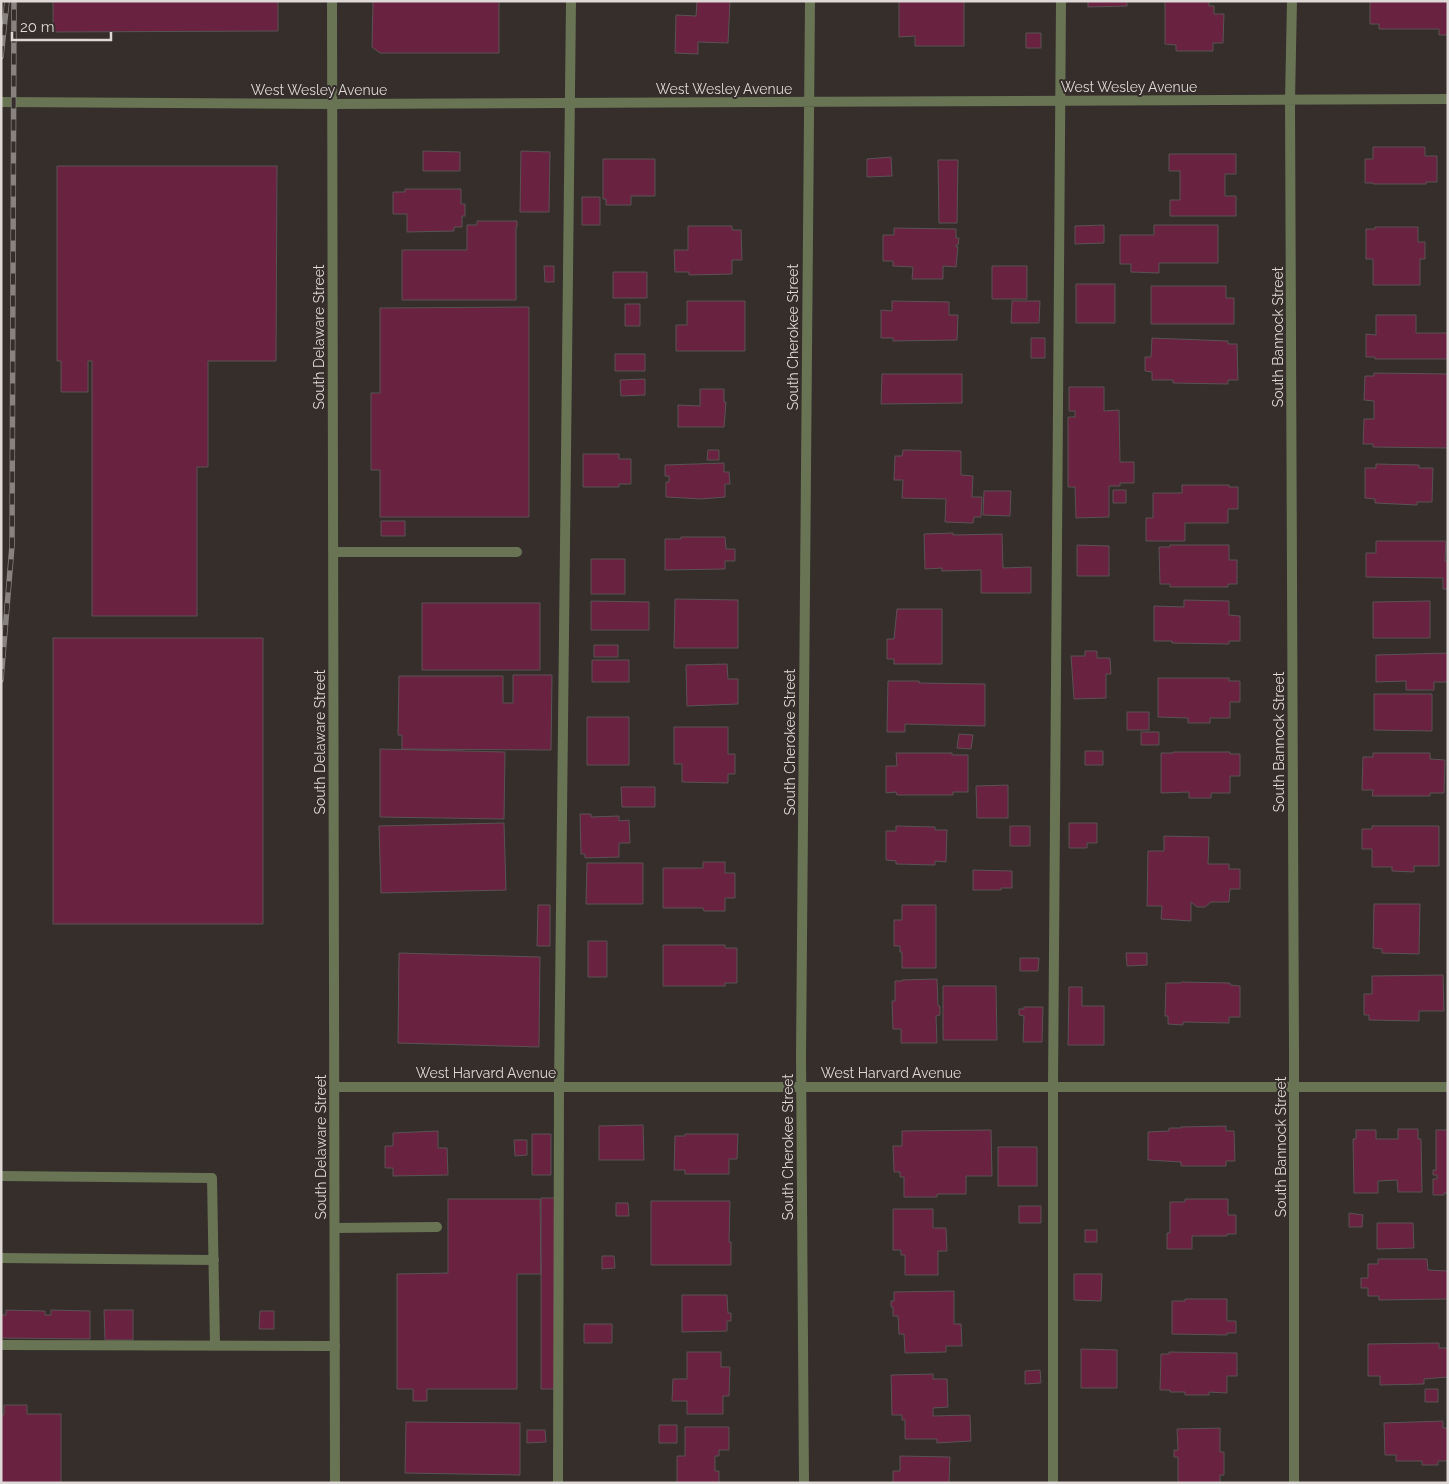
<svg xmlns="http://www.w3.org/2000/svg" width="1449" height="1484" viewBox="0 0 1449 1484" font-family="Raleway,sans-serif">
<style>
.building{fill:#692240;stroke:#5b5255}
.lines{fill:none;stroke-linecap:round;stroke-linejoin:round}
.lane{stroke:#697455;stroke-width:10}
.street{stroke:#697455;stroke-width:10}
.rail-casing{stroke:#888280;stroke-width:5.5}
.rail{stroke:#352e2b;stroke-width:4;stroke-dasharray:11;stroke-linecap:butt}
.labels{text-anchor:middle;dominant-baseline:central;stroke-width:4;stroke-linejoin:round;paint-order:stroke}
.street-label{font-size:14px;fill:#ded9d7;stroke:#352e2b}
</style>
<rect width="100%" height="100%" fill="#352e2b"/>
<!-- building -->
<path class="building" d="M 53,1 L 278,1 L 278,31 L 53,32 Z
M 373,1 L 499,1 L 499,53 L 380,53 L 372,47 Z
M 697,1 L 730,1 L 728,43 L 698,42 L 698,54 L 675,53 L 676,15 L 696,16 Z
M 899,1 L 964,1 L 964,46 L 915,46 L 915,36 L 899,37 Z
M 1088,1 L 1127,1 L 1127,6 L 1088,7 Z
M 1165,1 L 1209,1 L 1209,6 L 1214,6 L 1214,14 L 1224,14 L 1223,43 L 1213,43 L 1213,51 L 1176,51 L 1176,45 L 1165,44 Z
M 1370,1 L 1448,1 L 1448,35 L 1439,35 L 1439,29 L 1379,29 L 1379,24 L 1370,24 Z
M 1026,33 L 1041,33 L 1041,48 L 1026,48 Z
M 1373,147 L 1425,147 L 1425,156 L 1437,156 L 1437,182 L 1426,182 L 1426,184 L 1373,184 L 1373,183 L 1365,183 L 1365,159 L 1373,159 Z
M 423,151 L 460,152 L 460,171 L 423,171 Z
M 521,151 L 550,152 L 549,212 L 520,212 Z
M 1169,154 L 1236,154 L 1236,174 L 1225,174 L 1225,196 L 1236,196 L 1236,216 L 1170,216 L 1170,200 L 1180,200 L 1180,171 L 1169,171 Z
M 891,157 L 892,176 L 867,177 L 867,159 Z
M 603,159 L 655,159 L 655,196 L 631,196 L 631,205 L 606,205 L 606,199 L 603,199 Z
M 938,160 L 958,160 L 957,223 L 939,223 Z
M 57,166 L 277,166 L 276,361 L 208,361 L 208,467 L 197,467 L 197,616 L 92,616 L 92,361 L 88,361 L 88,392 L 61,392 L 61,361 L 57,361 Z
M 405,189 L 461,189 L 461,204 L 465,204 L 465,216 L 462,216 L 462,227 L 454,227 L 454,231 L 407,232 L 407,214 L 393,214 L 393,192 L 405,192 Z
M 582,197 L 600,197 L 600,225 L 582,225 Z
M 477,221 L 517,221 L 517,227 L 516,227 L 516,300 L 402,300 L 402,250 L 467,250 L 467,225 L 477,225 Z
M 1104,225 L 1104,243 L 1075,244 L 1075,226 Z
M 1154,225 L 1218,225 L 1218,263 L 1159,263 L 1159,273 L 1131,272 L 1131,264 L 1120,264 L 1120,235 L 1154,235 Z
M 688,226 L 732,226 L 732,230 L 741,230 L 742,260 L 732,260 L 732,274 L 689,275 L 689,272 L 675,272 L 674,250 L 688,250 Z
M 1375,227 L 1418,227 L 1418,242 L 1425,242 L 1425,259 L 1420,259 L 1420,285 L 1373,285 L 1373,259 L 1366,259 L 1366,229 L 1375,229 Z
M 894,228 L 956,229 L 956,238 L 959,238 L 958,245 L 956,245 L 956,247 L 958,247 L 956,267 L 943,266 L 943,279 L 912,279 L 913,267 L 893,266 L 893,261 L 883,261 L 883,235 L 894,235 Z
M 544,266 L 554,266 L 554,282 L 545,282 Z
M 992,266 L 1027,266 L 1027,299 L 992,299 Z
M 613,272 L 647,272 L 647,298 L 613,298 Z
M 1076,284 L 1115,284 L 1115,323 L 1076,323 Z
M 1151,286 L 1226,286 L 1226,298 L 1234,298 L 1234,324 L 1151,324 Z
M 687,301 L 745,301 L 745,351 L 676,351 L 676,325 L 687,325 Z
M 892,301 L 949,302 L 949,315 L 958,315 L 957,340 L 893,341 L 893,338 L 881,338 L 881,310 L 892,311 Z
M 1012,301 L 1040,301 L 1039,323 L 1011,323 Z
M 625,304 L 640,304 L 640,326 L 625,326 Z
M 529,307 L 529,517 L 380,517 L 380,470 L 371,470 L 371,393 L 380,393 L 380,308 Z
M 1376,315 L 1416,315 L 1416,333 L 1448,333 L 1448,359 L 1375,359 L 1375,357 L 1366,357 L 1366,334 L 1376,335 Z
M 1031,338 L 1045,338 L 1045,358 L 1031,358 Z
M 1152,338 L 1228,341 L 1228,344 L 1237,344 L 1238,380 L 1228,380 L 1228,384 L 1173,383 L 1173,380 L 1152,380 L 1152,372 L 1145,371 L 1145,357 L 1151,357 Z
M 615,354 L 645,354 L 645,371 L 615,371 Z
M 1374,373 L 1448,374 L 1448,448 L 1373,447 L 1373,444 L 1363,444 L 1364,419 L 1374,419 L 1374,401 L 1364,400 L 1365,376 L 1374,376 Z
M 882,374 L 962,374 L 962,403 L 881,404 Z
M 645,379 L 645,395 L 621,396 L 620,380 Z
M 1069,387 L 1104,387 L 1104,411 L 1119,410 L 1120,462 L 1134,462 L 1134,483 L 1120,483 L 1120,486 L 1109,486 L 1109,517 L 1076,518 L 1075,487 L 1068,487 L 1068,417 L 1075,417 L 1075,411 L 1069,411 Z
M 700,389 L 724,389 L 724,402 L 726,402 L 724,427 L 678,427 L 678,405 L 700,406 Z
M 708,450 L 719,450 L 719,460 L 707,460 Z
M 903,450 L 961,451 L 961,475 L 973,476 L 972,497 L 982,497 L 981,517 L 974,517 L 973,523 L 945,522 L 946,499 L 902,498 L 903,480 L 894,480 L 895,456 L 902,456 Z
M 583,454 L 619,454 L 619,459 L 631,459 L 631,484 L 619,484 L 619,487 L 583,487 Z
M 724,463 L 724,472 L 729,472 L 730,484 L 725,484 L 725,497 L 701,499 L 666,497 L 666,482 L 669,482 L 669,476 L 665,476 L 665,465 Z
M 1376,464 L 1419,465 L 1419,468 L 1433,468 L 1432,502 L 1417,502 L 1417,505 L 1375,503 L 1375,499 L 1365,498 L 1365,468 L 1376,468 Z
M 1182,485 L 1229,485 L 1229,487 L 1238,487 L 1238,509 L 1228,509 L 1228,523 L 1185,523 L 1185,541 L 1146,541 L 1146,518 L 1153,518 L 1153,493 L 1182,493 Z
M 1113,490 L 1126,490 L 1126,503 L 1113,503 Z
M 984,491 L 1011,491 L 1010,516 L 983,515 Z
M 381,521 L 405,521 L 405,536 L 381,536 Z
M 953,533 L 953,535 L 1002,534 L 1003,568 L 1031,567 L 1031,593 L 981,593 L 981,570 L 942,571 L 942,568 L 925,569 L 924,534 Z
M 681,537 L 725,537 L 726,549 L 735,549 L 735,561 L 725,561 L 725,569 L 665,570 L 665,539 L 681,539 Z
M 1376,541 L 1446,541 L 1445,561 L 1448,561 L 1448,589 L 1443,589 L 1443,578 L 1366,577 L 1366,553 L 1376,553 Z
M 1077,545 L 1109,546 L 1109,576 L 1077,576 Z
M 1170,545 L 1229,545 L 1229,560 L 1237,560 L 1237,584 L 1228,584 L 1228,587 L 1170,587 L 1170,584 L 1160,584 L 1159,547 L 1170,547 Z
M 591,559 L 625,559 L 625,594 L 591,594 Z
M 675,599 L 738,600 L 738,648 L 674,648 Z
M 1184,600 L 1229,601 L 1229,615 L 1240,616 L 1240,641 L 1229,641 L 1229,644 L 1172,643 L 1172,641 L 1154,641 L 1154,606 L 1184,607 Z
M 591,601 L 649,602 L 649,630 L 591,630 Z
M 1430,601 L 1430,638 L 1373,638 L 1373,602 Z
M 422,603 L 540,603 L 540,670 L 422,670 Z
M 897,609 L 942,609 L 942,664 L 894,664 L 894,659 L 887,659 L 887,639 L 894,639 Z
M 53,638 L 263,638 L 263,924 L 53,924 Z
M 594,645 L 618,645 L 618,657 L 594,657 Z
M 1085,651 L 1097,651 L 1097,658 L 1110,658 L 1111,674 L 1106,674 L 1106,698 L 1074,699 L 1071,656 L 1085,656 Z
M 1448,653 L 1448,682 L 1434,682 L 1434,690 L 1406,690 L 1406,681 L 1376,682 L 1376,655 Z
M 592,660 L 629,660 L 629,682 L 592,682 Z
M 727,664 L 728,679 L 738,679 L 738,704 L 687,706 L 686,665 Z
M 513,675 L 552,675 L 551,750 L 402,749 L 402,735 L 398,735 L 399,676 L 503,676 L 503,703 L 513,703 Z
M 1158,678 L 1229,678 L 1229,681 L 1240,681 L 1240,702 L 1230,702 L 1230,718 L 1210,718 L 1210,723 L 1188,723 L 1188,718 L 1158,717 Z
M 888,681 L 919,681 L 919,683 L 985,684 L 985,726 L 905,724 L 905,732 L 887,732 Z
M 1374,694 L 1432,694 L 1432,731 L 1374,730 Z
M 1127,712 L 1149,712 L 1149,730 L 1127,730 Z
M 587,717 L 629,717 L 629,765 L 587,765 Z
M 674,727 L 728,727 L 728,754 L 735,754 L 735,774 L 728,774 L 728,783 L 682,782 L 682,764 L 674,764 Z
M 1141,732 L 1159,732 L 1159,745 L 1141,745 Z
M 959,734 L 973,735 L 971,749 L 957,748 Z
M 380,749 L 505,752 L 504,819 L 380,817 Z
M 1085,751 L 1103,751 L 1103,765 L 1085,765 Z
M 1173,752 L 1230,752 L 1230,754 L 1240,754 L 1240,776 L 1230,776 L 1230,793 L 1211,793 L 1211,798 L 1189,798 L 1189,792 L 1161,793 L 1161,753 L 1173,753 Z
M 896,753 L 952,753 L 952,755 L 968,755 L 968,792 L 953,792 L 953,795 L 897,795 L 896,792 L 886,793 L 886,766 L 897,766 Z
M 1373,753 L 1430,753 L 1430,759 L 1445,760 L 1444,793 L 1430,793 L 1430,796 L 1372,796 L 1373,790 L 1362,790 L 1363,757 L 1373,757 Z
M 1008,785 L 1008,818 L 977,818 L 976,786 Z
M 621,787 L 655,787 L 655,807 L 622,807 Z
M 580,814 L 591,814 L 591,817 L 619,816 L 619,821 L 629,820 L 630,843 L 619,843 L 619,857 L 585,858 L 585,854 L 581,854 Z
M 504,823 L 506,890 L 381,893 L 379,826 Z
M 1069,823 L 1097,823 L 1097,843 L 1087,843 L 1087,848 L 1069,848 Z
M 896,826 L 935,827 L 935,830 L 947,830 L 946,862 L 935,861 L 935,865 L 896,864 L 896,861 L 886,860 L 886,831 L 896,831 Z
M 1010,826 L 1030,826 L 1030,846 L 1010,846 Z
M 1372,826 L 1439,826 L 1439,866 L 1414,866 L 1414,872 L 1392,871 L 1392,867 L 1372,867 L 1372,849 L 1362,849 L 1362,829 L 1372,829 Z
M 1164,836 L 1209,837 L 1208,864 L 1229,864 L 1229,869 L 1240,869 L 1240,889 L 1230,889 L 1229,902 L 1211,902 L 1205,907 L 1197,907 L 1191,902 L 1191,921 L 1161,919 L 1162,906 L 1147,906 L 1148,851 L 1164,851 Z
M 703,862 L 725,862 L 725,873 L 735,873 L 735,898 L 725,898 L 725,911 L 704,911 L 703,908 L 663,908 L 663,868 L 703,868 Z
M 587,863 L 643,863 L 643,904 L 586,904 Z
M 973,870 L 1012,871 L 1012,888 L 1001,888 L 1001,890 L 973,890 Z
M 1374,904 L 1420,904 L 1419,954 L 1382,953 L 1382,949 L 1373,948 Z
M 538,905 L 550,905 L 550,946 L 537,946 Z
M 902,905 L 936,905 L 936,968 L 902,968 L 902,952 L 900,952 L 900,946 L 894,946 L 894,920 L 902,920 Z
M 588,941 L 607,941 L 607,977 L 588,977 Z
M 663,945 L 725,945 L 725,948 L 737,948 L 737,983 L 725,983 L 725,986 L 663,986 Z
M 399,953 L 540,957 L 539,1047 L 398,1043 Z
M 1126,953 L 1147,953 L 1147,965 L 1127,966 Z
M 1020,958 L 1039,958 L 1038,971 L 1020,971 Z
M 1443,975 L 1444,1011 L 1419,1011 L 1419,1021 L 1369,1020 L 1369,1015 L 1364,1015 L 1364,994 L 1372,994 L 1372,976 Z
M 937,979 L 938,1006 L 940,1006 L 940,1015 L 936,1016 L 937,1043 L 901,1043 L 901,1029 L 893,1029 L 892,1001 L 895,1001 L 895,981 L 902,981 L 902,980 Z
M 1181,982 L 1230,983 L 1230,985 L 1240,986 L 1240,1017 L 1229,1017 L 1229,1023 L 1183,1022 L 1183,1025 L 1168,1024 L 1168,1016 L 1165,1016 L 1166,983 L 1181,983 Z
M 943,986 L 996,986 L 997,1040 L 943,1040 Z
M 1069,987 L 1082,987 L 1082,1006 L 1104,1006 L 1104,1045 L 1068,1045 Z
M 1024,1007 L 1043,1007 L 1042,1042 L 1023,1042 L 1024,1016 L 1019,1015 L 1019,1009 L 1024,1009 Z
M 641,1125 L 643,1125 L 644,1160 L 599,1160 L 599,1126 Z
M 1226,1126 L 1226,1131 L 1234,1131 L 1235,1161 L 1226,1161 L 1226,1166 L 1181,1166 L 1181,1162 L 1148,1160 L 1148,1132 L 1169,1131 L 1169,1128 L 1181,1128 L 1181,1127 Z
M 1398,1129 L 1418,1129 L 1418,1139 L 1421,1139 L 1422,1192 L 1398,1192 L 1397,1180 L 1378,1181 L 1378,1193 L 1354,1193 L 1353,1139 L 1356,1139 L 1356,1130 L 1376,1130 L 1376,1139 L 1398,1139 Z
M 991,1130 L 992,1176 L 966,1176 L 966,1194 L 937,1194 L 937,1197 L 904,1197 L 904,1177 L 900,1177 L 900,1172 L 894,1172 L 893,1146 L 902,1146 L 902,1131 Z
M 1436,1130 L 1448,1130 L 1448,1193 L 1444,1193 L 1444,1195 L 1433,1195 L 1433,1179 L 1437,1179 L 1437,1175 L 1433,1175 L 1433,1170 L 1436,1170 Z
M 438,1131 L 438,1148 L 447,1148 L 448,1175 L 393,1176 L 393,1168 L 385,1168 L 385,1146 L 393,1146 L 393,1133 Z
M 532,1134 L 551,1134 L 551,1175 L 532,1175 Z
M 685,1134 L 738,1134 L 737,1159 L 729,1159 L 729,1174 L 685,1174 L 685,1170 L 674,1170 L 675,1136 L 685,1136 Z
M 514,1140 L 527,1140 L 527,1155 L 515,1156 Z
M 998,1147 L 1037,1147 L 1037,1186 L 998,1186 Z
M 541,1198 L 555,1198 L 555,1389 L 541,1389 Z
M 448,1199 L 540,1199 L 541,1274 L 517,1274 L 517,1389 L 427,1389 L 427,1401 L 413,1401 L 413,1389 L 397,1389 L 397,1274 L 448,1273 Z
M 1185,1199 L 1228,1199 L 1228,1215 L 1236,1215 L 1236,1234 L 1227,1234 L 1227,1236 L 1192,1236 L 1192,1249 L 1167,1249 L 1167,1233 L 1170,1233 L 1170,1202 L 1185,1202 Z
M 651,1201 L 730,1201 L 729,1242 L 731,1242 L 731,1265 L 651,1265 Z
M 616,1203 L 628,1203 L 629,1216 L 616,1216 Z
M 1019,1206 L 1041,1206 L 1041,1223 L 1019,1223 Z
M 893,1209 L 933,1209 L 933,1228 L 946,1228 L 947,1251 L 938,1251 L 938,1275 L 905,1275 L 905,1255 L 901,1255 L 901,1250 L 893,1250 Z
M 1349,1213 L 1363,1215 L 1362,1227 L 1349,1227 Z
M 1377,1223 L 1413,1223 L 1414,1248 L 1377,1249 Z
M 1085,1230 L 1097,1230 L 1097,1242 L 1085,1242 Z
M 602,1256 L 614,1256 L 615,1268 L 602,1269 Z
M 1378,1259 L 1427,1259 L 1428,1270 L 1448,1271 L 1448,1299 L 1379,1300 L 1379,1296 L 1368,1296 L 1368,1288 L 1361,1288 L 1361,1278 L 1368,1278 L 1368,1264 L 1378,1264 Z
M 1074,1274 L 1102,1274 L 1101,1301 L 1074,1300 Z
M 954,1291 L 954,1324 L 961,1324 L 962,1346 L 946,1346 L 946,1352 L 905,1353 L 904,1334 L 899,1334 L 898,1316 L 893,1316 L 893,1307 L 891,1307 L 891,1301 L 894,1301 L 894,1292 Z
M 682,1295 L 727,1295 L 728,1313 L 731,1313 L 731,1321 L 727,1321 L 727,1331 L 682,1332 Z
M 1185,1299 L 1227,1299 L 1227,1321 L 1236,1321 L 1236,1333 L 1227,1333 L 1227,1335 L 1172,1334 L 1172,1301 L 1185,1301 Z
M 6,1310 L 45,1311 L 45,1315 L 51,1315 L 51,1310 L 90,1311 L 90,1339 L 1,1338 L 1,1315 L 6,1315 Z
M 104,1310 L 133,1310 L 133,1340 L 105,1340 Z
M 260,1311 L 274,1311 L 274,1329 L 259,1329 Z
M 584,1324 L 612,1324 L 612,1343 L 584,1343 Z
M 1439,1343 L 1439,1348 L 1448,1348 L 1448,1377 L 1424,1379 L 1424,1384 L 1380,1385 L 1380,1376 L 1368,1376 L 1368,1344 Z
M 1081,1349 L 1117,1350 L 1117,1388 L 1081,1388 Z
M 687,1352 L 721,1352 L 721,1367 L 730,1367 L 729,1396 L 723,1396 L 723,1414 L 687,1414 L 687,1401 L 672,1401 L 673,1379 L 687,1379 Z
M 1169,1352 L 1237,1353 L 1237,1376 L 1227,1376 L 1227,1393 L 1209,1392 L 1209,1395 L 1185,1395 L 1185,1392 L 1170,1392 L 1170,1390 L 1160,1390 L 1161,1354 L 1169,1354 Z
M 1040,1370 L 1041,1383 L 1025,1384 L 1025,1371 Z
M 933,1374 L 933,1379 L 947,1379 L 948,1407 L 933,1408 L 933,1416 L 970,1415 L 971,1441 L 937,1443 L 937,1439 L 905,1439 L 905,1420 L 902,1420 L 902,1415 L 892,1415 L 891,1375 Z
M 1425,1389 L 1438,1389 L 1438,1402 L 1425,1402 Z
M 4,1405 L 27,1405 L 27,1414 L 61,1414 L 61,1483 L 1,1483 L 1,1415 L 4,1415 Z
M 1443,1421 L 1443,1428 L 1448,1428 L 1448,1461 L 1438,1461 L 1438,1465 L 1422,1465 L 1422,1461 L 1396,1461 L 1396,1455 L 1385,1455 L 1384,1423 Z
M 406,1422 L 520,1423 L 520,1475 L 405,1473 Z
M 659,1425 L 677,1425 L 677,1443 L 659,1443 Z
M 685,1427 L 729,1427 L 729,1450 L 719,1450 L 719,1456 L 715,1456 L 715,1471 L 719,1471 L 719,1483 L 677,1483 L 677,1456 L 685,1456 Z
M 1220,1428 L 1220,1452 L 1224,1452 L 1224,1475 L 1220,1475 L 1220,1483 L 1178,1483 L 1178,1457 L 1174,1457 L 1174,1450 L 1178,1450 L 1177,1429 Z
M 527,1430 L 545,1430 L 546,1442 L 527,1443 Z
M 900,1456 L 950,1457 L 949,1483 L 893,1483 L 893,1471 L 900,1471 Z"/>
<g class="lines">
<!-- lane -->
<path class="lane" d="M 334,552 L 517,552
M 1,1176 L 212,1178 L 215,1345
M 335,1228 L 437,1227
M 1,1258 L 214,1260
M 1,1345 L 335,1346
M 558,1483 L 559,1087 L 571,1
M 1053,1483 L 1053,1087 L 1061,1"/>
<!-- street -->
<path class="street" d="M 332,1 L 335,1483
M 1292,1 L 1290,100 L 1294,1053 L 1294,1483
M 1,102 L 332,104 L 1448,99
M 335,1087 L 1448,1087
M 804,1483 L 801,1056 L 810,1"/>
<defs>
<path id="rail" d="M 1,57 L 7,1
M 1,680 L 12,546 L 14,1"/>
</defs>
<!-- rail casing -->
<use href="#rail" class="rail-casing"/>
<!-- rail -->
<use href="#rail" class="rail"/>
</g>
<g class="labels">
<!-- street labels -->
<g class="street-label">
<text x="1129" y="87">West Wesley Avenue</text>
<text x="724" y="89">West Wesley Avenue</text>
<text x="319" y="90">West Wesley Avenue</text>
<text transform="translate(319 337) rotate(-90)">South Delaware Street</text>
<text transform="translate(793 337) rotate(-90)">South Cherokee Street</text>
<text transform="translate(1278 337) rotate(-90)">South Bannock Street</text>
<text transform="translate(320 742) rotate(-90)">South Delaware Street</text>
<text transform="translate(790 742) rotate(-90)">South Cherokee Street</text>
<text transform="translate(1279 742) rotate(-90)">South Bannock Street</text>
<text x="486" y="1073">West Harvard Avenue</text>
<text x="891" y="1073">West Harvard Avenue</text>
<text transform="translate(321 1147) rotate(-90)">South Delaware Street</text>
<text transform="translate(788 1147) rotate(-90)">South Cherokee Street</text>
<text transform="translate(1281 1147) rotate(-90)">South Bannock Street</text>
</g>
</g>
<!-- border -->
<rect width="1449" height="1484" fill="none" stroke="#ded9d7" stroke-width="5"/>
<!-- scale -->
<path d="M12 32v8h99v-8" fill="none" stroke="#ded9d7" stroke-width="2.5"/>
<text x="20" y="32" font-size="15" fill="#ded9d7" stroke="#352e2b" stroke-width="4" paint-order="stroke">20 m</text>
</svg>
